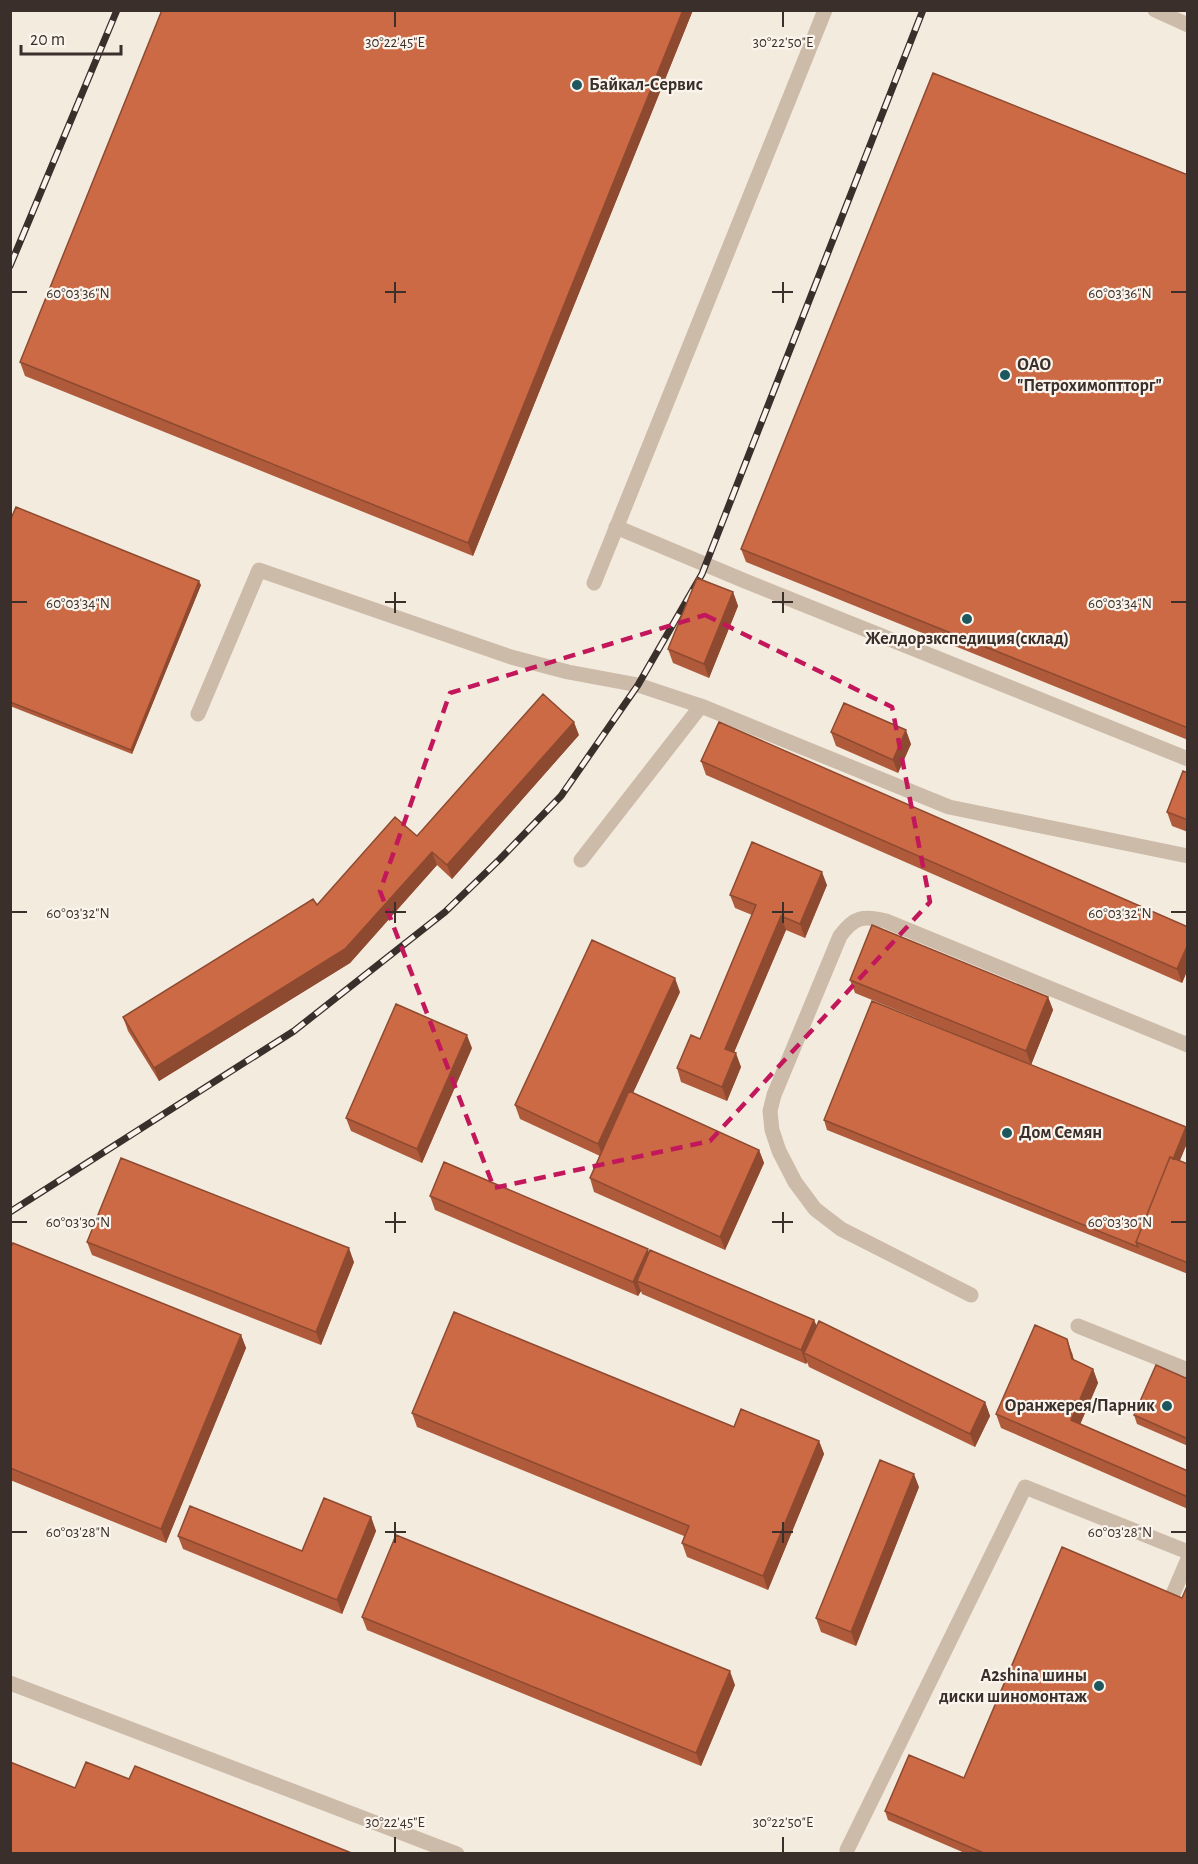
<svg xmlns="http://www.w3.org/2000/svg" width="1198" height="1864" viewBox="0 0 1198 1864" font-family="'Alegreya Sans',sans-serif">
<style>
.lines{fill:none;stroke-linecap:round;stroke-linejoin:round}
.service{stroke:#cdbba9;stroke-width:15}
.rail-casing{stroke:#3a2f2a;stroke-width:7}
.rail{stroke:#fbf4ec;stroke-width:4.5;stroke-dasharray:14;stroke-linecap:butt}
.wall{fill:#af5b3b}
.shaded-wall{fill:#8e4a30}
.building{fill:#cb6a45;stroke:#8e4a30;stroke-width:1.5}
.marked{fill:none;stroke:#c2185b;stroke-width:4.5;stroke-dasharray:12 8;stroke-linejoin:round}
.ticks{fill:none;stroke:#3a2f2a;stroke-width:2}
.poi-dot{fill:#1c585e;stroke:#fbf4ec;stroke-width:2}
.labels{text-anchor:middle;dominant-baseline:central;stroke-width:4.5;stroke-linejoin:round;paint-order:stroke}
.poi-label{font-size:18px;font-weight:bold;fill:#3a2f2a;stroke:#fbf4ec;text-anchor:start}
.ticks-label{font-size:15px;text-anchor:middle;fill:#3a2f2a;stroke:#fbf4ec;stroke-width:4.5;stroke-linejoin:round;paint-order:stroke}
</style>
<rect width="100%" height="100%" fill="#f4ebdf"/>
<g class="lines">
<!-- service -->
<path class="service" d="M 1155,10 L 1188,25
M 616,527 L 745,581 L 1188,759
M 594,583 L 825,10
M 198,714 L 259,570 L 511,657 L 568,672 L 638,685 L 701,706
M 581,860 L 701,706 L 949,807 L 1188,856
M 971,1295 L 841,1229 L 815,1209 L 795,1182 L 779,1151 L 772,1130 L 770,1111 L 774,1095 L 840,936 C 854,917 863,915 886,921 L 1188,1045
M 1078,1326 L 1188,1370
M 1170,1601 L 1188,1559
M 10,1683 L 457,1854
M 847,1854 L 847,1850 L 1025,1487 L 1188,1552"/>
<defs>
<path id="rail" d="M 10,266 L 117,10
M 10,1212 L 294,1031 L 445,912 L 500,859 L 561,796 L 638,685 L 702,574 L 923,10"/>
</defs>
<!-- rail casing -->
<use href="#rail" class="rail-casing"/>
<!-- rail -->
<use href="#rail" class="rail"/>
</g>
<!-- wall -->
<path class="wall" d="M 162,10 L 693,10 L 473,556 L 25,376 L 20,362 Z
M 1188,175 L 1188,740 L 746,562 L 741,549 Z
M 10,521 L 201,585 L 132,754 L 10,706 Z
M 733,592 L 738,606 L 709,678 L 673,663 L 668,649 Z
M 831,732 L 911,744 L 898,773 L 836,746 Z
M 579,735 L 452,879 L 437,865 L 350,963 L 159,1081 L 128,1031 L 123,1017 L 317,905 L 417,836 Z
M 701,761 L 1188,927 L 1188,969 L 1182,983 L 706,775 Z
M 1188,773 L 1188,832 L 1172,826 L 1167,812 Z
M 827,885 L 805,938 L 786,930 L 734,1052 L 741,1067 L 727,1101 L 681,1082 L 677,1068 L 700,1039 L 752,915 L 735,908 L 730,895 Z
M 850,980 L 1048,997 L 1053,1010 L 1031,1065 L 855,993 Z
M 680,992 L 633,1093 L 759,1150 L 764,1163 L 725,1250 L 594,1192 L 590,1178 L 600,1156 L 520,1119 L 515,1105 Z
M 472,1048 L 422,1163 L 351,1131 L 346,1118 Z
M 824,1120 L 1186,1127 L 1188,1131 L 1188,1141 L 1179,1161 L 1188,1164 L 1188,1274 L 827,1130 Z
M 430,1196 L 649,1253 L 814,1320 L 817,1326 L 985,1402 L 990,1416 L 975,1447 L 809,1367 L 807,1362 L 806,1364 L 642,1294 L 641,1291 L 638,1296 L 435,1210 Z
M 87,1242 L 354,1262 L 321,1345 L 92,1255 Z
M 10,1249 L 241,1335 L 246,1348 L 166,1543 L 10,1480 Z
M 1072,1353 L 1074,1360 L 1093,1369 L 1098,1383 L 1080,1424 L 1188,1471 L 1188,1509 L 1001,1428 L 996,1414 Z
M 1188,1379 L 1188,1446 L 1137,1424 L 1134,1415 Z
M 412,1413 L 734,1427 L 819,1441 L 824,1454 L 768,1590 L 687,1557 L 682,1543 L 684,1536 L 417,1427 Z
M 919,1487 L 856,1646 L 821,1632 L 816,1618 Z
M 371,1517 L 376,1531 L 342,1614 L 183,1549 L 178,1536 L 302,1551 Z
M 1182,1598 L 1188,1854 L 967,1854 L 888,1820 L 885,1811 L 964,1778 Z
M 362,1617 L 735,1685 L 701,1766 L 367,1630 Z"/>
<!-- shaded-wall -->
<path class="shaded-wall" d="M 683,10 L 693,10 L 473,556 L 468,543 Z
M 199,581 L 201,585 L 132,754 L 131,750 Z
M 733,592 L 738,606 L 709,678 L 704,664 Z
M 574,722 L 579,735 L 452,879 L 447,865 Z
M 906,730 L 911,744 L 898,773 L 893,760 Z
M 432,852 L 437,865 L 350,963 L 159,1081 L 154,1068 Z
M 822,872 L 827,885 L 805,938 L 800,924 Z
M 781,916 L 786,930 L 730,1062 L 725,1049 Z
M 1188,944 L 1188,969 L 1182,983 L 1177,969 Z
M 675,978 L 680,992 L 603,1157 L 598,1144 Z
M 1048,997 L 1053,1010 L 1031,1065 L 1026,1051 Z
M 467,1035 L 472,1048 L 422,1163 L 417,1149 Z
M 736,1053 L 741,1067 L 727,1101 L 722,1087 Z
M 1186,1127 L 1188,1131 L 1188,1141 L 1145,1246 L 1139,1243 Z
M 759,1150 L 764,1163 L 725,1250 L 720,1237 Z
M 349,1248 L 354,1262 L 321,1345 L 316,1332 Z
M 648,1249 L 652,1263 L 637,1281 L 641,1291 L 638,1296 L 633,1282 Z
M 814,1320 L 819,1333 L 804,1353 L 807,1362 L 806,1364 L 801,1350 Z
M 241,1335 L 246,1348 L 166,1543 L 161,1529 Z
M 1067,1339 L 1072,1353 L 1077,1373 L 1072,1359 Z
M 1093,1369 L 1098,1383 L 1076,1434 L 1071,1420 Z
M 985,1402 L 990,1416 L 975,1447 L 970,1434 Z
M 819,1441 L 824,1454 L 768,1590 L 763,1576 Z
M 914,1474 L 919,1487 L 856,1646 L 851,1632 Z
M 371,1517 L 376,1531 L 342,1614 L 337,1600 Z
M 730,1671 L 735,1685 L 701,1766 L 696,1753 Z"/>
<!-- building -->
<path class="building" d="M 162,10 L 683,10 L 468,543 L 20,362 Z
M 933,73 L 1188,175 L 1188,728 L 741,549 Z
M 16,507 L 199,581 L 131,750 L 10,702 L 10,521 Z
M 697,578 L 733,592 L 704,664 L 668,649 Z
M 543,694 L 574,722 L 447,865 L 432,852 L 345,949 L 154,1068 L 123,1017 L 313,899 L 317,905 L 395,817 L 417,836 Z
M 844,703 L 906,730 L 893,760 L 831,732 Z
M 719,722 L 1188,927 L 1188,944 L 1177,969 L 701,761 Z
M 1183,771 L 1188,773 L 1188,820 L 1167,812 Z
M 752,842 L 822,872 L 800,924 L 781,916 L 725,1049 L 736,1053 L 722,1087 L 677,1068 L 691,1035 L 700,1039 L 756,905 L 730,895 Z
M 872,925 L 1048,997 L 1026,1051 L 850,980 Z
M 592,940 L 675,978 L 598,1144 L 515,1105 Z
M 872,1001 L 1186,1127 L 1173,1159 L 1170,1157 L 1136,1242 L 1138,1247 L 824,1120 Z
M 396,1004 L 467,1035 L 417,1149 L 346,1118 Z
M 629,1091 L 759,1150 L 720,1237 L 590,1178 Z
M 1170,1157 L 1188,1164 L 1188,1263 L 1136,1242 Z
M 121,1158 L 349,1248 L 316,1332 L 87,1242 Z
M 444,1162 L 648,1249 L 633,1282 L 430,1196 Z
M 13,1243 L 241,1335 L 161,1529 L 10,1468 L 10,1249 Z
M 650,1250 L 814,1320 L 801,1350 L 637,1281 Z
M 454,1312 L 734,1427 L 741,1409 L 819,1441 L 763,1576 L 682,1543 L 689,1526 L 412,1413 Z
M 819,1321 L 985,1402 L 970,1434 L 804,1353 Z
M 1035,1325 L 1067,1339 L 1072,1359 L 1093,1369 L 1071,1420 L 1188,1471 L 1188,1497 L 996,1414 Z
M 1156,1365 L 1188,1379 L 1188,1434 L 1186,1438 L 1134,1415 Z
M 880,1460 L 914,1474 L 851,1632 L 816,1618 Z
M 324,1498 L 371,1517 L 337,1600 L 178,1536 L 190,1506 L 302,1551 Z
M 396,1535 L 730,1671 L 696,1753 L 362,1617 Z
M 1062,1547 L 1182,1598 L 1188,1584 L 1188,1854 L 986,1854 L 885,1811 L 909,1755 L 964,1778 Z
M 10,1762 L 75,1788 L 86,1762 L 129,1779 L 135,1766 L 354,1854 L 10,1854 Z"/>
<!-- marked area -->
<path class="marked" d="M 705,615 L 892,707 L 930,902 L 710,1141 L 494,1188 L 380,891 L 450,693 Z"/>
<!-- ticks -->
<path class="ticks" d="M 395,12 L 395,27M 783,12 L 783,27M 395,282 L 395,303M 783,282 L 783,303M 12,292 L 27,292M 385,292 L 406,292M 772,292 L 793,292M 1171,292 L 1186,292M 395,592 L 395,613M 783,592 L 783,613M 12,602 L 27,602M 385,602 L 406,602M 772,602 L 793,602M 1171,602 L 1186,602M 395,902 L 395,923M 783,902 L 783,923M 12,912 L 27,912M 385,912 L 406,912M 772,912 L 793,912M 1171,912 L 1186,912M 395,1212 L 395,1233M 783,1212 L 783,1233M 12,1222 L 27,1222M 385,1222 L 406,1222M 772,1222 L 793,1222M 1171,1222 L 1186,1222M 395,1522 L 395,1543M 783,1522 L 783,1543M 12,1532 L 27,1532M 385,1532 L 406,1532M 772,1532 L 793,1532M 1171,1532 L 1186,1532M 395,1837 L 395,1852M 783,1837 L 783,1852"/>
<!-- markers -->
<g class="poi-dot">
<circle cx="577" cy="85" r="6"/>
<circle cx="1005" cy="375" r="6"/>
<circle cx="967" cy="619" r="6"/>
<circle cx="1007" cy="1133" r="6"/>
<circle cx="1167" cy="1406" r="6"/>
<circle cx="1099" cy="1686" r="6"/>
</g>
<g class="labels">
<!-- poi labels -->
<g class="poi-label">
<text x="589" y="85">Байкал-Сервис</text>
<text x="1017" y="365">ОАО<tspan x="1017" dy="21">"Петрохимоптторг"</tspan></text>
<text x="967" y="639" text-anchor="middle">Желдорзкспедиция(склад)</text>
<text x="1019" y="1133">Дом Семян</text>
<text x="1155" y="1406" text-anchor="end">Оранжерея/Парник</text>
<text x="1087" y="1676" text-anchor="end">A2shina шины<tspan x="1087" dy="21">диски шиномонтаж</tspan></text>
</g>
</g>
<g class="ticks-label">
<text x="395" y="47">30°22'45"E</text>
<text x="783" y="47">30°22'50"E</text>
<text x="78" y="298">60°03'36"N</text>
<text x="1120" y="298">60°03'36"N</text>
<text x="78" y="608">60°03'34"N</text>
<text x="1120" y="608">60°03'34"N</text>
<text x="78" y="918">60°03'32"N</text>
<text x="1120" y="918">60°03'32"N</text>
<text x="78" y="1227">60°03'30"N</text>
<text x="1120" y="1227">60°03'30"N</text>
<text x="78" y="1537">60°03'28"N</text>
<text x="1120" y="1537">60°03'28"N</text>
<text x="395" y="1827">30°22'45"E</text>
<text x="783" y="1827">30°22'50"E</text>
</g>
<!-- border -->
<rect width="1198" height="1864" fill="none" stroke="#3a2f2a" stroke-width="24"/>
<!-- scale -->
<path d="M21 45v9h100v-9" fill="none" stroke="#3a2f2a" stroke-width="3"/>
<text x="30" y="45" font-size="18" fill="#3a2f2a" stroke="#fbf4ec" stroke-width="4.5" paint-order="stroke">20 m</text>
</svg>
